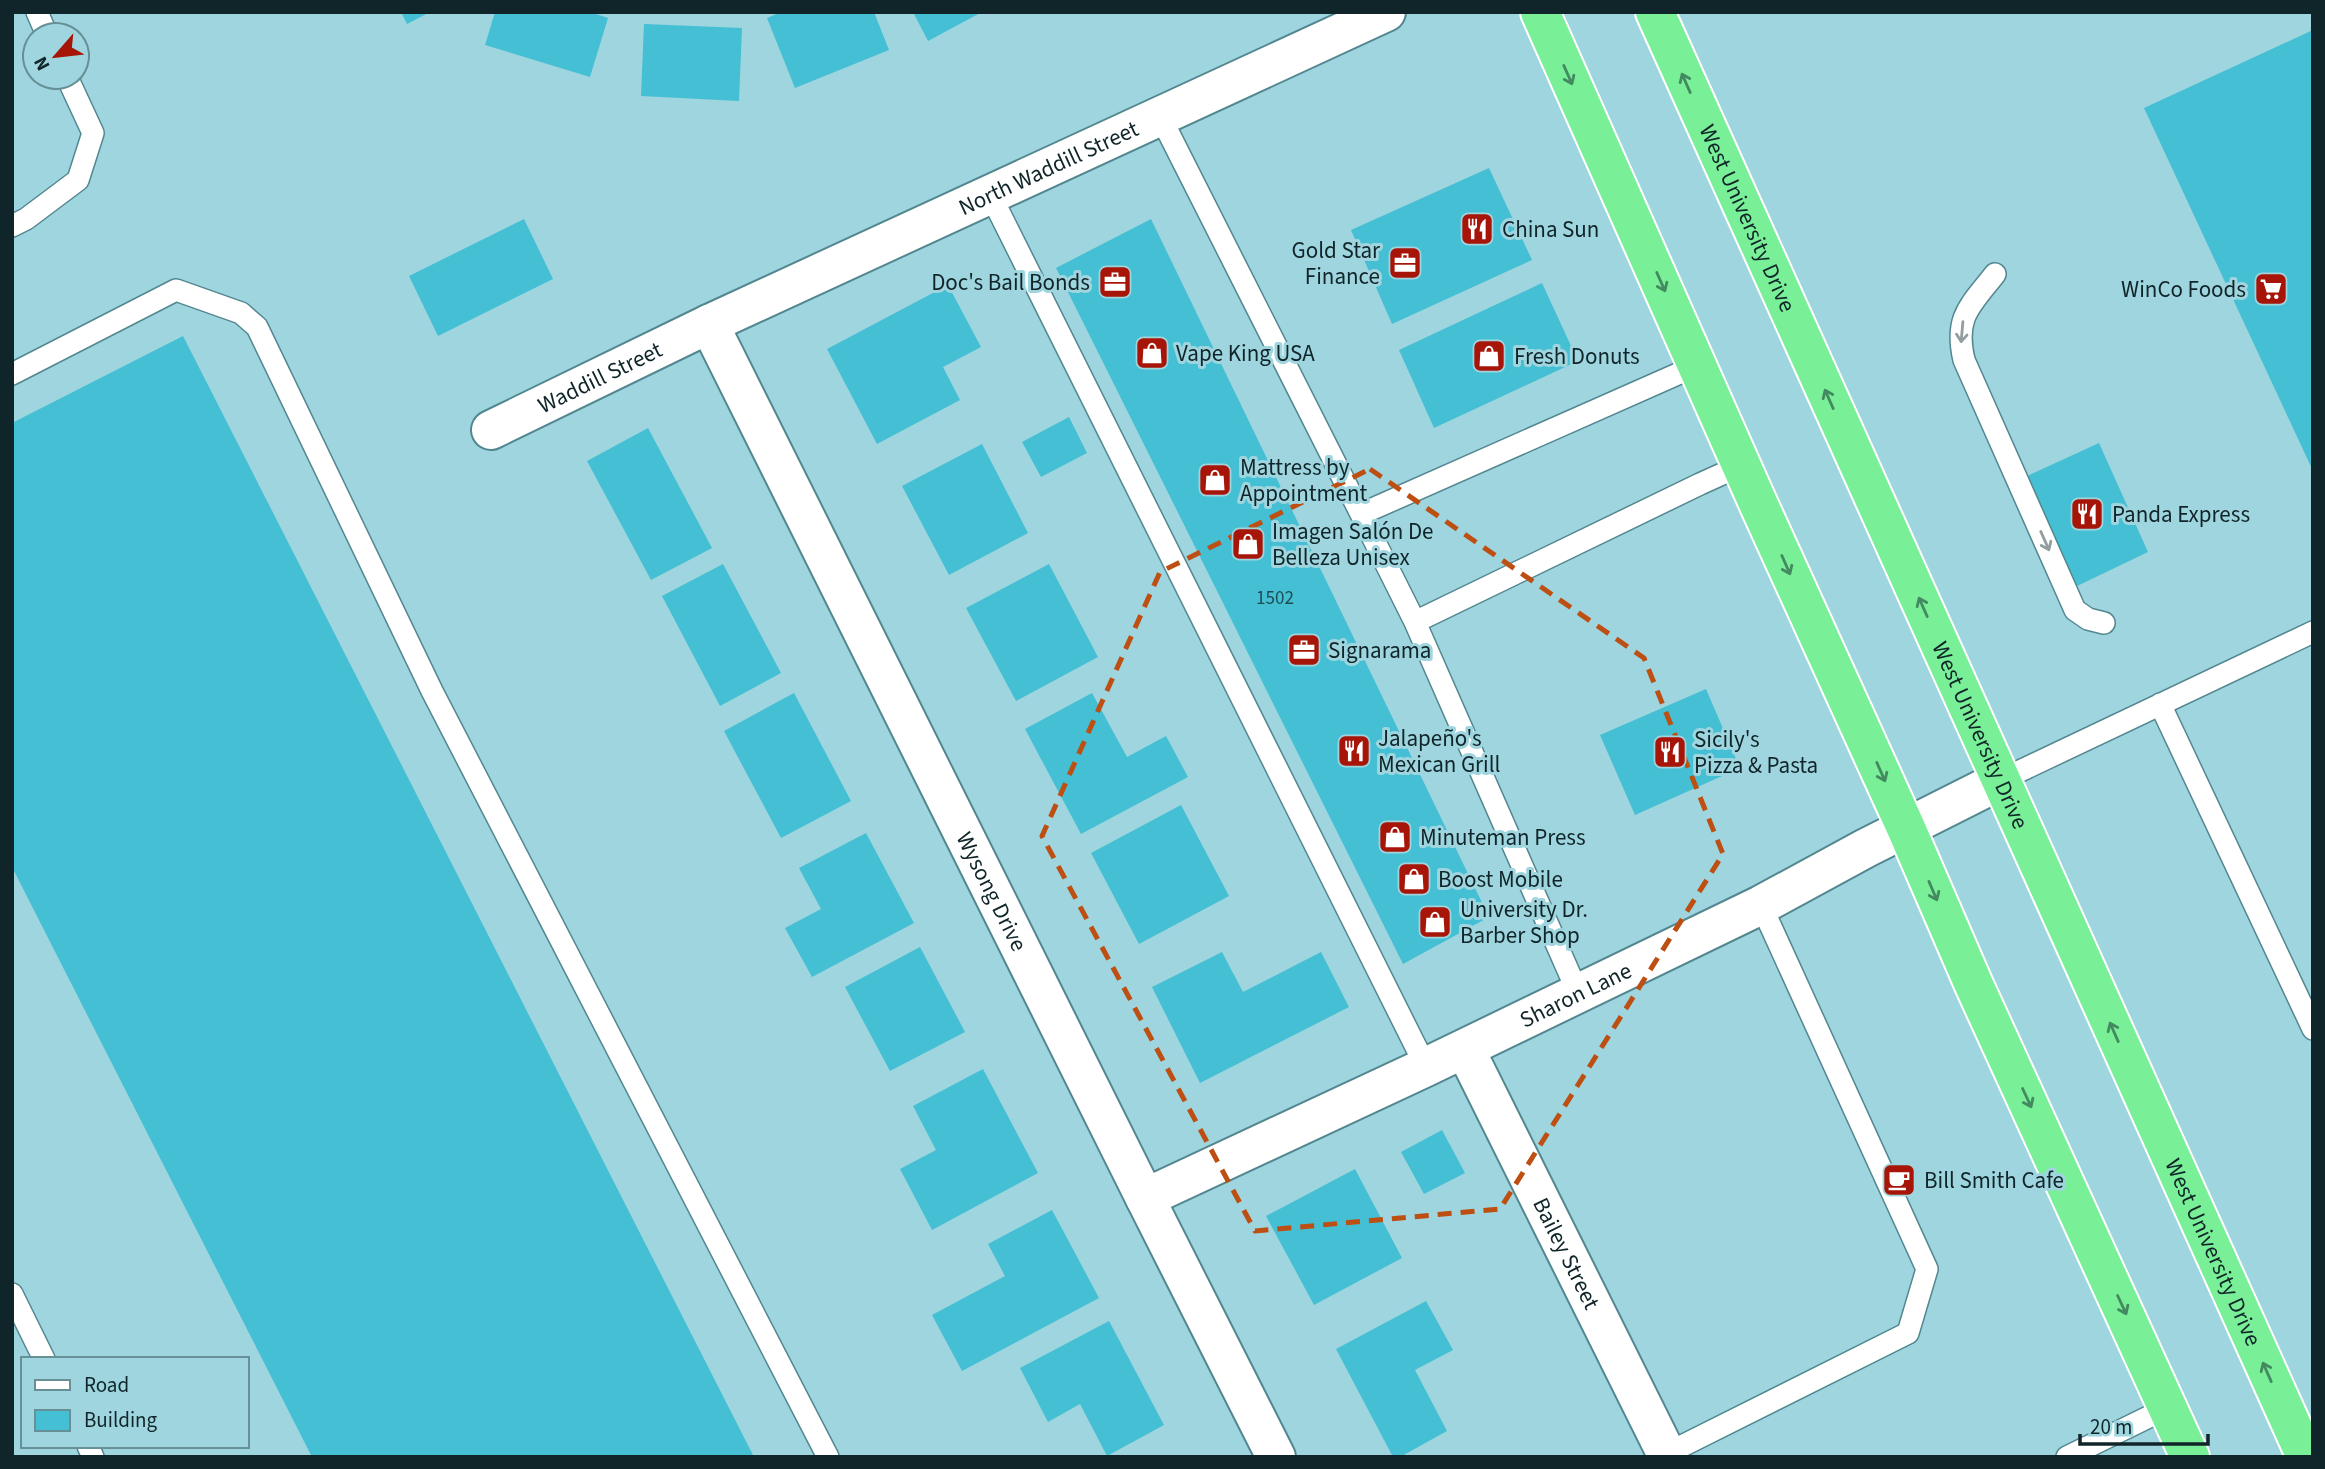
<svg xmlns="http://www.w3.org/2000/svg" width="2325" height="1469" viewBox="0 0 2325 1469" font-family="'Source Sans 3',sans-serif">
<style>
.building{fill:#44bfd3}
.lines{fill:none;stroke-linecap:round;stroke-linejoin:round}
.lane-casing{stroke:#538790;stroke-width:24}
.street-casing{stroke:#538790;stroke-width:42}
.highway-casing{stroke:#fff;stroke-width:42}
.lane{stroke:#fff;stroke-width:21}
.street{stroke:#fff;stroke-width:38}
.highway{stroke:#79ef97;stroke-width:38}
.oneway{stroke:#448a60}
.oneway2{stroke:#939d9f}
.marked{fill:none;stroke:#bd4f12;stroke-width:5;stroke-dasharray:14 9;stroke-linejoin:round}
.labels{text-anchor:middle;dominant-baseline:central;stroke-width:6;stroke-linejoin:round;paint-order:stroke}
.number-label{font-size:19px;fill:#1d4c54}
.street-label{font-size:23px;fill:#102529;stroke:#9fd5df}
.poi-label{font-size:23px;fill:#102529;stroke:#9fd5df;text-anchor:start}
</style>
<rect width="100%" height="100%" fill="#9fd5df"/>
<!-- building -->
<path class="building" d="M 401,12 L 430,12 L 407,24 Z
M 495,12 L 590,12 L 608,18 L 590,77 L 485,45 Z
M 781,12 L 874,12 L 889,50 L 795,88 L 767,18 Z
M 913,12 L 982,12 L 928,41 Z
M 644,24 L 742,28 L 739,101 L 641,96 Z
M 2313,30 L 2313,471 L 2144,108 Z
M 1489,168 L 1532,260 L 1392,324 L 1351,230 Z
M 524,219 L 553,279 L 438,336 L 409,276 Z
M 1151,219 L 1489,917 L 1403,964 L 1056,268 Z
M 1542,283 L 1578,361 L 1434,428 L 1399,350 Z
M 948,285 L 981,347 L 943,367 L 960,400 L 877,444 L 827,349 Z
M 183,336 L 754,1457 L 312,1457 L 12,867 L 12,423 Z
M 1069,417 L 1087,453 L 1041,477 L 1022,442 Z
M 648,428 L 712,548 L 651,580 L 587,461 Z
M 2099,443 L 2148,552 L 2075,587 L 2027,476 Z
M 982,444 L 1028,533 L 949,575 L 902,486 Z
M 723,564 L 781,673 L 720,706 L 662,596 Z
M 1049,564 L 1098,657 L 1016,701 L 966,608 Z
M 1706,689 L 1740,768 L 1635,815 L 1600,735 Z
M 794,693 L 851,801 L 781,838 L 724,731 Z
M 1092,693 L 1127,757 L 1166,736 L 1188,777 L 1081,834 L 1025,729 Z
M 1181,805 L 1229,896 L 1139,944 L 1091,853 Z
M 866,833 L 914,923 L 812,977 L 785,928 L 821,909 L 799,868 Z
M 920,947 L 965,1032 L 890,1071 L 845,987 Z
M 1222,952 L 1243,992 L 1321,952 L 1349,1007 L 1200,1083 L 1152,987 Z
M 983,1069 L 1038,1173 L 932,1230 L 900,1169 L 936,1150 L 913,1106 Z
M 1442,1130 L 1465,1173 L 1424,1194 L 1401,1152 Z
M 1355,1169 L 1402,1258 L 1314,1305 L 1266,1216 Z
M 1052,1210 L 1099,1298 L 962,1371 L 932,1315 L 1005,1276 L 988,1244 Z
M 1426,1301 L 1453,1350 L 1415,1370 L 1447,1431 L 1400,1457 L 1393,1457 L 1336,1349 Z
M 1109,1321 L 1164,1425 L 1107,1456 L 1080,1404 L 1048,1422 L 1020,1368 Z"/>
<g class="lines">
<defs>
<path id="lane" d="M 37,12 L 47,35
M 1160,116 L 1361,514 L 1698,365
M 990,194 L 1426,1067
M 12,226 L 26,219 L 78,180 L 93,133 L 67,77
M 1995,274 C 1970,306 1954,317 1964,360 L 2075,610 L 2088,619 L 2104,623
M 12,374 L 176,290 L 241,313 L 257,327 L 432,691 L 828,1457
M 1361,514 L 1415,622 L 1578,993
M 1415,622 L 1700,484 L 1742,465
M 2160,704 L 2313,1029
M 2001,780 L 2313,632
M 12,1294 L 44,1359
M 88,1446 L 93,1457
M 1666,1454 L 1908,1333 L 1927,1269 L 1761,905
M 2067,1457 L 2169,1407"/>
<g id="street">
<path id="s1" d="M 709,324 L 1145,1198 L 1276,1457"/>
<path id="s2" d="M 491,430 L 709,324 L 1386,12"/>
<path id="s3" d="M 1465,1049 L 1668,1457"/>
<path id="s4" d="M 1145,1198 L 1426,1067 L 1761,905 L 1866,848 L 2001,780"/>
</g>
<g id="highway">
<path d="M 1540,12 L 1758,503 L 1906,828 L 1974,985 L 2190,1457"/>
<path id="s5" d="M 1655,12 L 2306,1457"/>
</g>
</defs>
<!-- lane casing -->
<use href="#lane" class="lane-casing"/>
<!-- street casing -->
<use href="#street" class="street-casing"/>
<!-- highway casing -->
<use href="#highway" class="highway-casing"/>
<!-- lane -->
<use href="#lane" class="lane"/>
<!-- street -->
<use href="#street" class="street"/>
<!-- highway -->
<use href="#highway" class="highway"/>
</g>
<!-- one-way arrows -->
<defs><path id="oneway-shaft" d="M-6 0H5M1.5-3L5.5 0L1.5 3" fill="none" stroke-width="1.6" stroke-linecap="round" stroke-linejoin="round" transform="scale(1.75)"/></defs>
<g class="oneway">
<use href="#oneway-shaft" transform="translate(1568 75) rotate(66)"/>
<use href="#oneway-shaft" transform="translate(1686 83) rotate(-114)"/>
<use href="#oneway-shaft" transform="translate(1661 282) rotate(66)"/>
<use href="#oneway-shaft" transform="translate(1829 399) rotate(-114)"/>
<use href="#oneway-shaft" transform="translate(1786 565) rotate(66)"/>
<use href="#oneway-shaft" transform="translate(1923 607) rotate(-114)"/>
<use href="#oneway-shaft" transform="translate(1881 772) rotate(66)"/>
<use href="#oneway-shaft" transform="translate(1933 891) rotate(67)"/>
<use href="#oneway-shaft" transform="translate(2114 1032) rotate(-114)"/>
<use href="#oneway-shaft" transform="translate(2027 1098) rotate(65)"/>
<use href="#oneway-shaft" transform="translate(2122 1305) rotate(65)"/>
<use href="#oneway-shaft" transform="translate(2267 1372) rotate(-114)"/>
</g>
<g class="oneway2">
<use href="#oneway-shaft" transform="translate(1962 332) rotate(95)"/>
<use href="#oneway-shaft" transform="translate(2045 541) rotate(66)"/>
</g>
<!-- marked area -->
<path class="marked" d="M 1370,469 L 1644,658 L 1723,854 L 1500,1209 L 1255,1231 L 1042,836 L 1160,572 Z"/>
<!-- icons -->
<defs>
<symbol id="restaurant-square" viewBox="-11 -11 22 22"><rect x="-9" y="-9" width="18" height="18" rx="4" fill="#a71509" stroke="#9fd5df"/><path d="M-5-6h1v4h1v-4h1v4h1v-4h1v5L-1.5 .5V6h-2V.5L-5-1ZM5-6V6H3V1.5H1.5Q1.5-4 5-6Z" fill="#fff"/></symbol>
<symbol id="office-square" viewBox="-11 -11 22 22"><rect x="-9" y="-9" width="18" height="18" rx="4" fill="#a71509" stroke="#9fd5df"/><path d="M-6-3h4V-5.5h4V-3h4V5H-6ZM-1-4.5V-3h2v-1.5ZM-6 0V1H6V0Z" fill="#fff"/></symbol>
<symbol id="supermarket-square" viewBox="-11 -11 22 22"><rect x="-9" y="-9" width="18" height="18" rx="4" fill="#a71509" stroke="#9fd5df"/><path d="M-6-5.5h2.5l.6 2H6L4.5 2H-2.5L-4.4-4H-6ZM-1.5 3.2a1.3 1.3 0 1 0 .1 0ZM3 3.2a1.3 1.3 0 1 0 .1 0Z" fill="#fff"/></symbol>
<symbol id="shop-square" viewBox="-11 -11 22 22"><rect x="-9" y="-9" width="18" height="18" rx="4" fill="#a71509" stroke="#9fd5df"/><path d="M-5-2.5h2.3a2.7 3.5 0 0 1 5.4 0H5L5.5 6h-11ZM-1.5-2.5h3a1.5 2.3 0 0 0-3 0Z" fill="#fff"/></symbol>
<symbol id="cafe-square" viewBox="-11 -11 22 22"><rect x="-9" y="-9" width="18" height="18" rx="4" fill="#a71509" stroke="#9fd5df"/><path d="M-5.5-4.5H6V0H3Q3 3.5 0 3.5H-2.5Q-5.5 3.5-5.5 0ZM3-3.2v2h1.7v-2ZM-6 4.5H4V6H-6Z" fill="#fff"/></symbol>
</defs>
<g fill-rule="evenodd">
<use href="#restaurant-square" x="1458" y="210" width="38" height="38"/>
<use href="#office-square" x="1386" y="244" width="38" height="38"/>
<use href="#office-square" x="1096" y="263" width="38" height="38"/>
<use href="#supermarket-square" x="2252" y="270" width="38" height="38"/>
<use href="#shop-square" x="1133" y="334" width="38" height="38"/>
<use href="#shop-square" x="1470" y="337" width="38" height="38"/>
<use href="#shop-square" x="1196" y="461" width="38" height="38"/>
<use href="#restaurant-square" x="2068" y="495" width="38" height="38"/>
<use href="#shop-square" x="1229" y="525" width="38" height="38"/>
<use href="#office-square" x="1285" y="631" width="38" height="38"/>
<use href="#restaurant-square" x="1335" y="732" width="38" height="38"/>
<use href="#restaurant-square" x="1651" y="733" width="38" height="38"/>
<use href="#shop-square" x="1376" y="818" width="38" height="38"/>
<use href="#shop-square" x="1395" y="860" width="38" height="38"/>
<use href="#shop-square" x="1416" y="903" width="38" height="38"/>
<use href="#cafe-square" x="1880" y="1161" width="38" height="38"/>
</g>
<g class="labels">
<!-- number labels -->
<g class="number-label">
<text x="1275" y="598">1502</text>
</g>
<!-- street labels -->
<g class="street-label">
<text stroke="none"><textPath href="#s2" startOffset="616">North Waddill Street</textPath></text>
<text stroke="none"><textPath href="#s5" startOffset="226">West University Drive</textPath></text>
<text stroke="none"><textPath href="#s2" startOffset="121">Waddill Street</textPath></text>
<text stroke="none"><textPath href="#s5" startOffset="793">West University Drive</textPath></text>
<text stroke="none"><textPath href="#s1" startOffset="634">Wysong Drive</textPath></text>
<text stroke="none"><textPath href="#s4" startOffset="476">Sharon Lane</textPath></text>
<text stroke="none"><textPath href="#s5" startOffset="1360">West University Drive</textPath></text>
<text stroke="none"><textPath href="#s3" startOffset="228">Bailey Street</textPath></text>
</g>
<!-- poi labels -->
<g class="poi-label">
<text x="1502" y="229">China Sun</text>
<text x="1380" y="250" text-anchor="end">Gold Star<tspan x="1380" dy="26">Finance</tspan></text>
<text x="1090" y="282" text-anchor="end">Doc's Bail Bonds</text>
<text x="2246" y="289" text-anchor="end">WinCo Foods</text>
<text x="1176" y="353">Vape King USA</text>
<text x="1514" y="356">Fresh Donuts</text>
<text x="1240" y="467">Mattress by<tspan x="1240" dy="26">Appointment</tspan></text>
<text x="2112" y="514">Panda Express</text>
<text x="1272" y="531">Imagen Salón De<tspan x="1272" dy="26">Belleza Unisex</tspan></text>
<text x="1328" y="650">Signarama</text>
<text x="1378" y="738">Jalapeño's<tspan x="1378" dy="26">Mexican Grill</tspan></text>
<text x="1694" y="739">Sicily's<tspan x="1694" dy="26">Pizza &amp; Pasta</tspan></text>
<text x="1420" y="837">Minuteman Press</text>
<text x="1438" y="879">Boost Mobile</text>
<text x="1460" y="909">University Dr.<tspan x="1460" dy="26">Barber Shop</tspan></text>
<text x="1924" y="1180">Bill Smith Cafe</text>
</g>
</g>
<!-- border -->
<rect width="2325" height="1469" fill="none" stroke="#102529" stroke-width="28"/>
<!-- legend -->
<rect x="21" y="1357" width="228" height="91" fill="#9fd5df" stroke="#668f96" stroke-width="2"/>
<rect x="35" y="1380" width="35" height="10" fill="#ffffff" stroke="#668f96" stroke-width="2"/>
<text x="84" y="1392" font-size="21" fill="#102529">Road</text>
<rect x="35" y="1410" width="35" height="21" fill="#44bfd3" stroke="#668f96" stroke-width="2"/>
<text x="84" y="1427" font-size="21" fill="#102529">Building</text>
<!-- north arrow -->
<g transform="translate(56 56) rotate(242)"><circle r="33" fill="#9fd5df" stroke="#668f96" stroke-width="2"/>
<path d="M0-5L12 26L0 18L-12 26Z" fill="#a71509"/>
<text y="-10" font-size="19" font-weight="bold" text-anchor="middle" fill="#102529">N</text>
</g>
<!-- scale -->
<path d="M2080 1434v10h128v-10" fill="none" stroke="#102529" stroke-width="3.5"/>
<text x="2090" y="1434" font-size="21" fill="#102529" stroke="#9fd5df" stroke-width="5" paint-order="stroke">20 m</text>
</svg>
